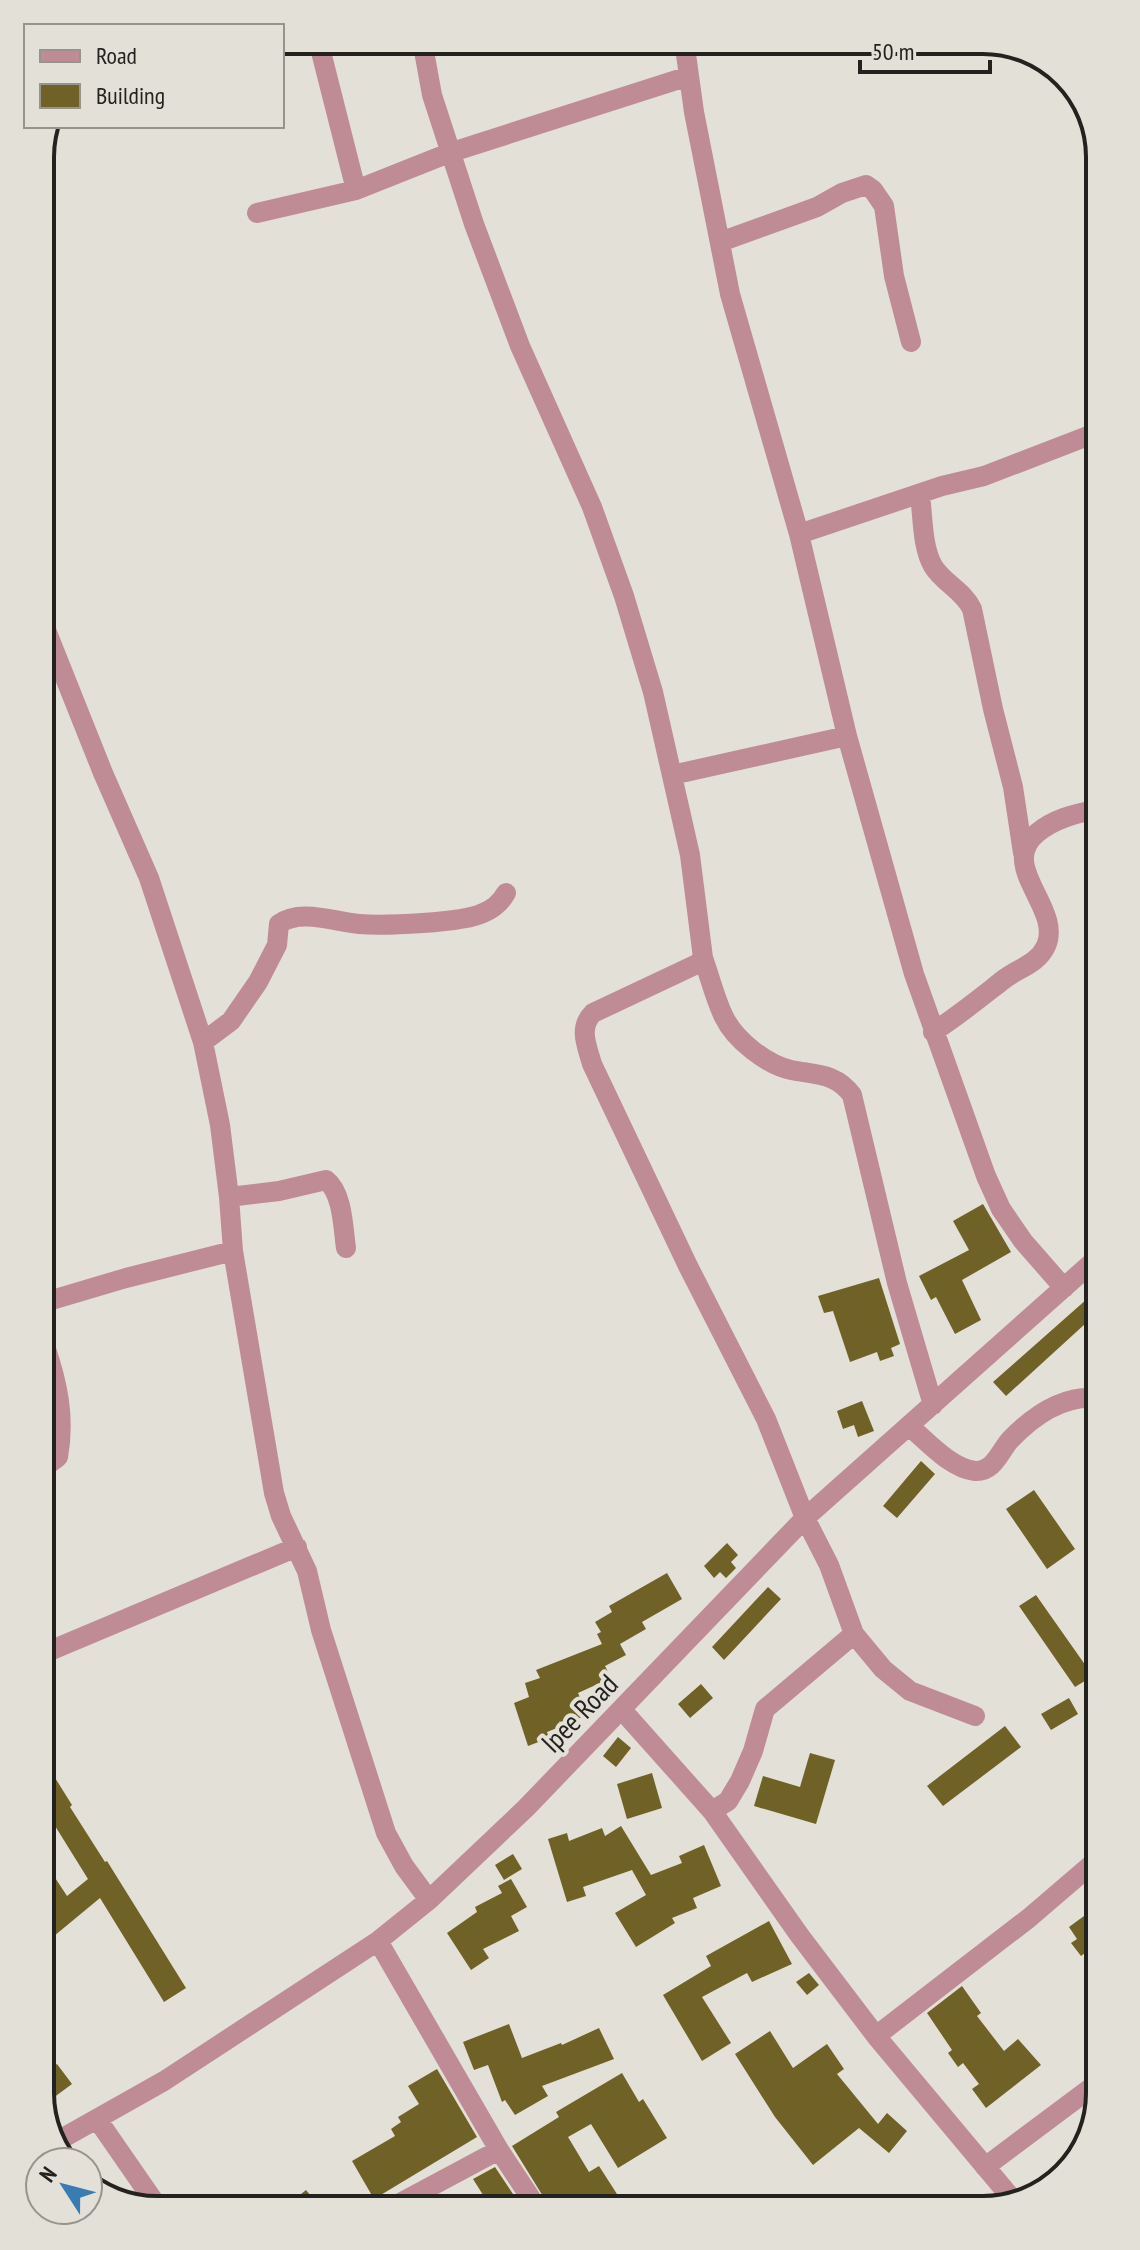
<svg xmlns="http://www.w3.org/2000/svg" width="1140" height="2250" viewBox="0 0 1140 2250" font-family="'PT Sans Narrow',sans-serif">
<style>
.building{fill:#706126}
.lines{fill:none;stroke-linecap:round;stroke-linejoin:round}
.street{stroke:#bf8c96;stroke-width:20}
.labels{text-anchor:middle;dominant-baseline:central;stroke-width:8;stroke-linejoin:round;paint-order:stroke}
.street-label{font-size:28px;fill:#23221e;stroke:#e3e0d7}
.rim{fill:none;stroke:#23221e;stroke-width:4}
</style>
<rect width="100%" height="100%" fill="#e3e0d7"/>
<!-- building -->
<path class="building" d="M 983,1204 L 1011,1252 L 962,1280 L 981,1320 L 955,1334 L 936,1297 L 931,1300 L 919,1276 L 969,1250 L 953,1221 Z
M 879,1278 L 900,1344 L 891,1348 L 894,1356 L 880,1361 L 877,1352 L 850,1362 L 833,1311 L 824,1313 L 818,1296 Z
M 1096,1291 L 1097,1313 L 1006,1396 L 993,1382 Z
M 862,1401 L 874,1431 L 858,1437 L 854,1425 L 843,1429 L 837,1411 Z
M 921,1461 L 935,1474 L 897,1518 L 883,1506 Z
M 1034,1490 L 1075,1549 L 1047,1569 L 1006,1509 Z
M 727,1543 L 738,1555 L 731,1562 L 736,1568 L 726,1578 L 720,1572 L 714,1578 L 704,1566 Z
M 667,1573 L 682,1599 L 642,1622 L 646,1629 L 620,1644 L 626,1655 L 605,1666 L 611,1678 L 578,1693 L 586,1711 L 580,1714 L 582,1717 L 564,1725 L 559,1721 L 562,1726 L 547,1732 L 549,1738 L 528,1746 L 514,1703 L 529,1697 L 525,1683 L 540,1678 L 536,1670 L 602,1644 L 597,1634 L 601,1632 L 595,1622 L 612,1612 L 609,1606 Z
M 768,1587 L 781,1599 L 724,1660 L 712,1647 Z
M 1036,1595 L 1093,1676 L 1075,1687 L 1019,1606 Z
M 701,1684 L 713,1698 L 690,1718 L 678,1704 Z
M 1069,1698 L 1078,1714 L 1051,1730 L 1041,1714 Z
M 1005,1726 L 1021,1747 L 943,1806 L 927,1786 Z
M 618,1737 L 631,1748 L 616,1767 L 603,1756 Z
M 810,1753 L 835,1760 L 816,1824 L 754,1806 L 763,1776 L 800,1787 Z
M 47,1765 L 72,1805 L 70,1807 L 105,1862 L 107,1861 L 186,1988 L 164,2002 L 100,1898 L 48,1941 L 48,1867 L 67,1896 L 88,1879 L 47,1813 Z
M 652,1773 L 662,1808 L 627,1819 L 617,1784 Z
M 621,1826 L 651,1875 L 682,1863 L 679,1856 L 704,1845 L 721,1886 L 693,1898 L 697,1908 L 672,1918 L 675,1923 L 636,1947 L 615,1913 L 646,1895 L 632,1870 L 583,1887 L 586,1896 L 567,1902 L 548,1839 L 567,1833 L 569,1841 L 602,1828 L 605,1836 Z
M 513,1854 L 522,1869 L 504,1880 L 495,1865 Z
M 511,1879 L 527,1907 L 511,1916 L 519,1931 L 483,1949 L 489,1958 L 471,1970 L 447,1933 L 477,1912 L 475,1907 L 502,1893 L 498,1886 Z
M 1099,1905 L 1099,1966 L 1089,1950 L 1081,1956 L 1071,1943 L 1077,1939 L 1069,1927 Z
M 769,1921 L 792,1964 L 752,1982 L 747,1973 L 702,1997 L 731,2043 L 702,2061 L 663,1995 L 711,1966 L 706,1956 Z
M 809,1973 L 819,1985 L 807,1995 L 796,1982 Z
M 962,1986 L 981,2013 L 977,2016 L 1004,2051 L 1018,2039 L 1041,2065 L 986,2108 L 972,2089 L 979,2084 L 963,2063 L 958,2067 L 948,2053 L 952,2050 L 927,2013 Z
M 509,2024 L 522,2058 L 561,2043 L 562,2045 L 599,2028 L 614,2059 L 542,2086 L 548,2096 L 515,2115 L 505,2100 L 502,2102 L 488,2065 L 474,2070 L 463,2042 Z
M 770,2031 L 793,2068 L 827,2044 L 844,2069 L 837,2074 L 878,2124 L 887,2113 L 907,2131 L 889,2153 L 859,2128 L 813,2165 L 775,2117 L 735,2054 Z
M 57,2064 L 72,2084 L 49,2101 L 48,2070 Z
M 437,2069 L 477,2137 L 374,2199 L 352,2161 L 395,2136 L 391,2129 L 401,2122 L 398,2117 L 419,2104 L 408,2086 Z
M 622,2073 L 639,2102 L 643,2099 L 667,2138 L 618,2168 L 591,2124 L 568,2137 L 589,2172 L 599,2166 L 624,2205 L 549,2206 L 512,2146 L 559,2117 L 556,2112 Z
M 495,2167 L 521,2206 L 490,2206 L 473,2179 Z
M 306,2190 L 321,2208 L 284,2208 Z"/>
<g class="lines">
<!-- street -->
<path class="street" d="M 318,40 L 356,190
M 422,40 L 432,95 L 474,224 L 520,346 L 592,507 L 624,596 L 653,692 L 690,855 L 703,958 L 697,964 L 593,1013 C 578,1028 587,1046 592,1064 L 688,1266 L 766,1419 L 805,1518 L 829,1565 L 854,1634 L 883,1669 L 910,1691 L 975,1716
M 684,40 L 694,112 L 730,294 L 799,534 L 847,736 L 914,974 L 986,1176 L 1001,1209 L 1023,1241 L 1064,1288
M 1086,106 L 1091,122
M 257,213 L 356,190 L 449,153 L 689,76
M 720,242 L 817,207 L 842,193 L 866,185 L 873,190 L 884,206 L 894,276 L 911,342
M 920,495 C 923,517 922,547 933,566 C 943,583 963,590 972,609 L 993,709 L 1013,787 L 1023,853
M 799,534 L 942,486 L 984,476 L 1093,434
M 42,620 L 103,773 L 149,878 L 203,1042 L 220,1125 L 229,1197 L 233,1251 L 274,1493 L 281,1516 L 307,1571 L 321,1630 L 386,1833 L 404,1866 L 429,1900
M 672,775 L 847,736
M 703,958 C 710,977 715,999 724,1017 C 735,1040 767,1065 791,1070 C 816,1075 836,1073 852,1095 L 897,1283 L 933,1405
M 933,1032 C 958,1016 980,998 1003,980 C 1018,968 1037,965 1046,946 C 1063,908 997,866 1037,833 C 1054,819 1074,814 1094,810
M 203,1042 L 231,1021 L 258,982 L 277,945 L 279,924 C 300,908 335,922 359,924 C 383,926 463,923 483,913 C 493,909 501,902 506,893
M 229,1197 L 279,1191 L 326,1180 C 343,1193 343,1228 346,1248
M 45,1302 L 126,1278 L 233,1251
M 45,1346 C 58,1384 65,1418 58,1457 L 46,1466
M 909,1426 C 927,1441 950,1468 975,1471 C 994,1472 1000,1451 1010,1440 C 1033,1416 1063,1395 1097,1398
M 47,1652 L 297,1547
M 622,1710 L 712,1811 L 800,1936 L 876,2036 L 1014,2201
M 712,1811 L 728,1801 L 740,1781 L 753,1751 L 765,1709 L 854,1634
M 378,1941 L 499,2150 L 536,2206
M 876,2036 L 1029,1918 L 1099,1858
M 97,2119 L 160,2210
M 54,2143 L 164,2081 L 378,1941 L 429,1900 L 526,1808 L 805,1518 L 1096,1259
M 985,2167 L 1100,2081
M 400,2203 L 499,2150"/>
</g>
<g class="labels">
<!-- street labels -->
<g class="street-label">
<text transform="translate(579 1713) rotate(-46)">Ipee Road</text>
</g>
</g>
<!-- crop -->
<path d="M0 0H1140V2250H0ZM157 54H983A103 103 0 0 1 1086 157V2093A103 103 0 0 1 983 2196H157A103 103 0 0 1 54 2093V157A103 103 0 0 1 157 54Z" fill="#e3e0d7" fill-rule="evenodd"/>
<path class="rim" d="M157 54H983A103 103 0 0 1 1086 157V2093A103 103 0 0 1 983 2196H157A103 103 0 0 1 54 2093V157A103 103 0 0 1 157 54Z"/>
<!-- legend -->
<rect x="24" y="24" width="260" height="104" fill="#e3e0d7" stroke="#96948d" stroke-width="2"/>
<rect x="40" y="50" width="40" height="12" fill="#bf8c96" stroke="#96948d" stroke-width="2"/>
<text x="96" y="64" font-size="24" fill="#23221e">Road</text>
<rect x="40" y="84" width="40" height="24" fill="#706126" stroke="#96948d" stroke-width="2"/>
<text x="96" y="104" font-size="24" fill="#23221e">Building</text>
<!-- north arrow -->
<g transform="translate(64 2186) rotate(306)"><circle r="38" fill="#e3e0d7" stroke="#96948d" stroke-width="2"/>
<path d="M0-6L14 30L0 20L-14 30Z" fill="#377db2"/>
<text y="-12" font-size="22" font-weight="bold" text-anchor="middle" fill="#23221e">N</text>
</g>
<!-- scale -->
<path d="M860 60v12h130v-12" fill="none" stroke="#23221e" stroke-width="4"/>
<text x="872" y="60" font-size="24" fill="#23221e" stroke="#e3e0d7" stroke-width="6" paint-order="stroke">50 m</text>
</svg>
